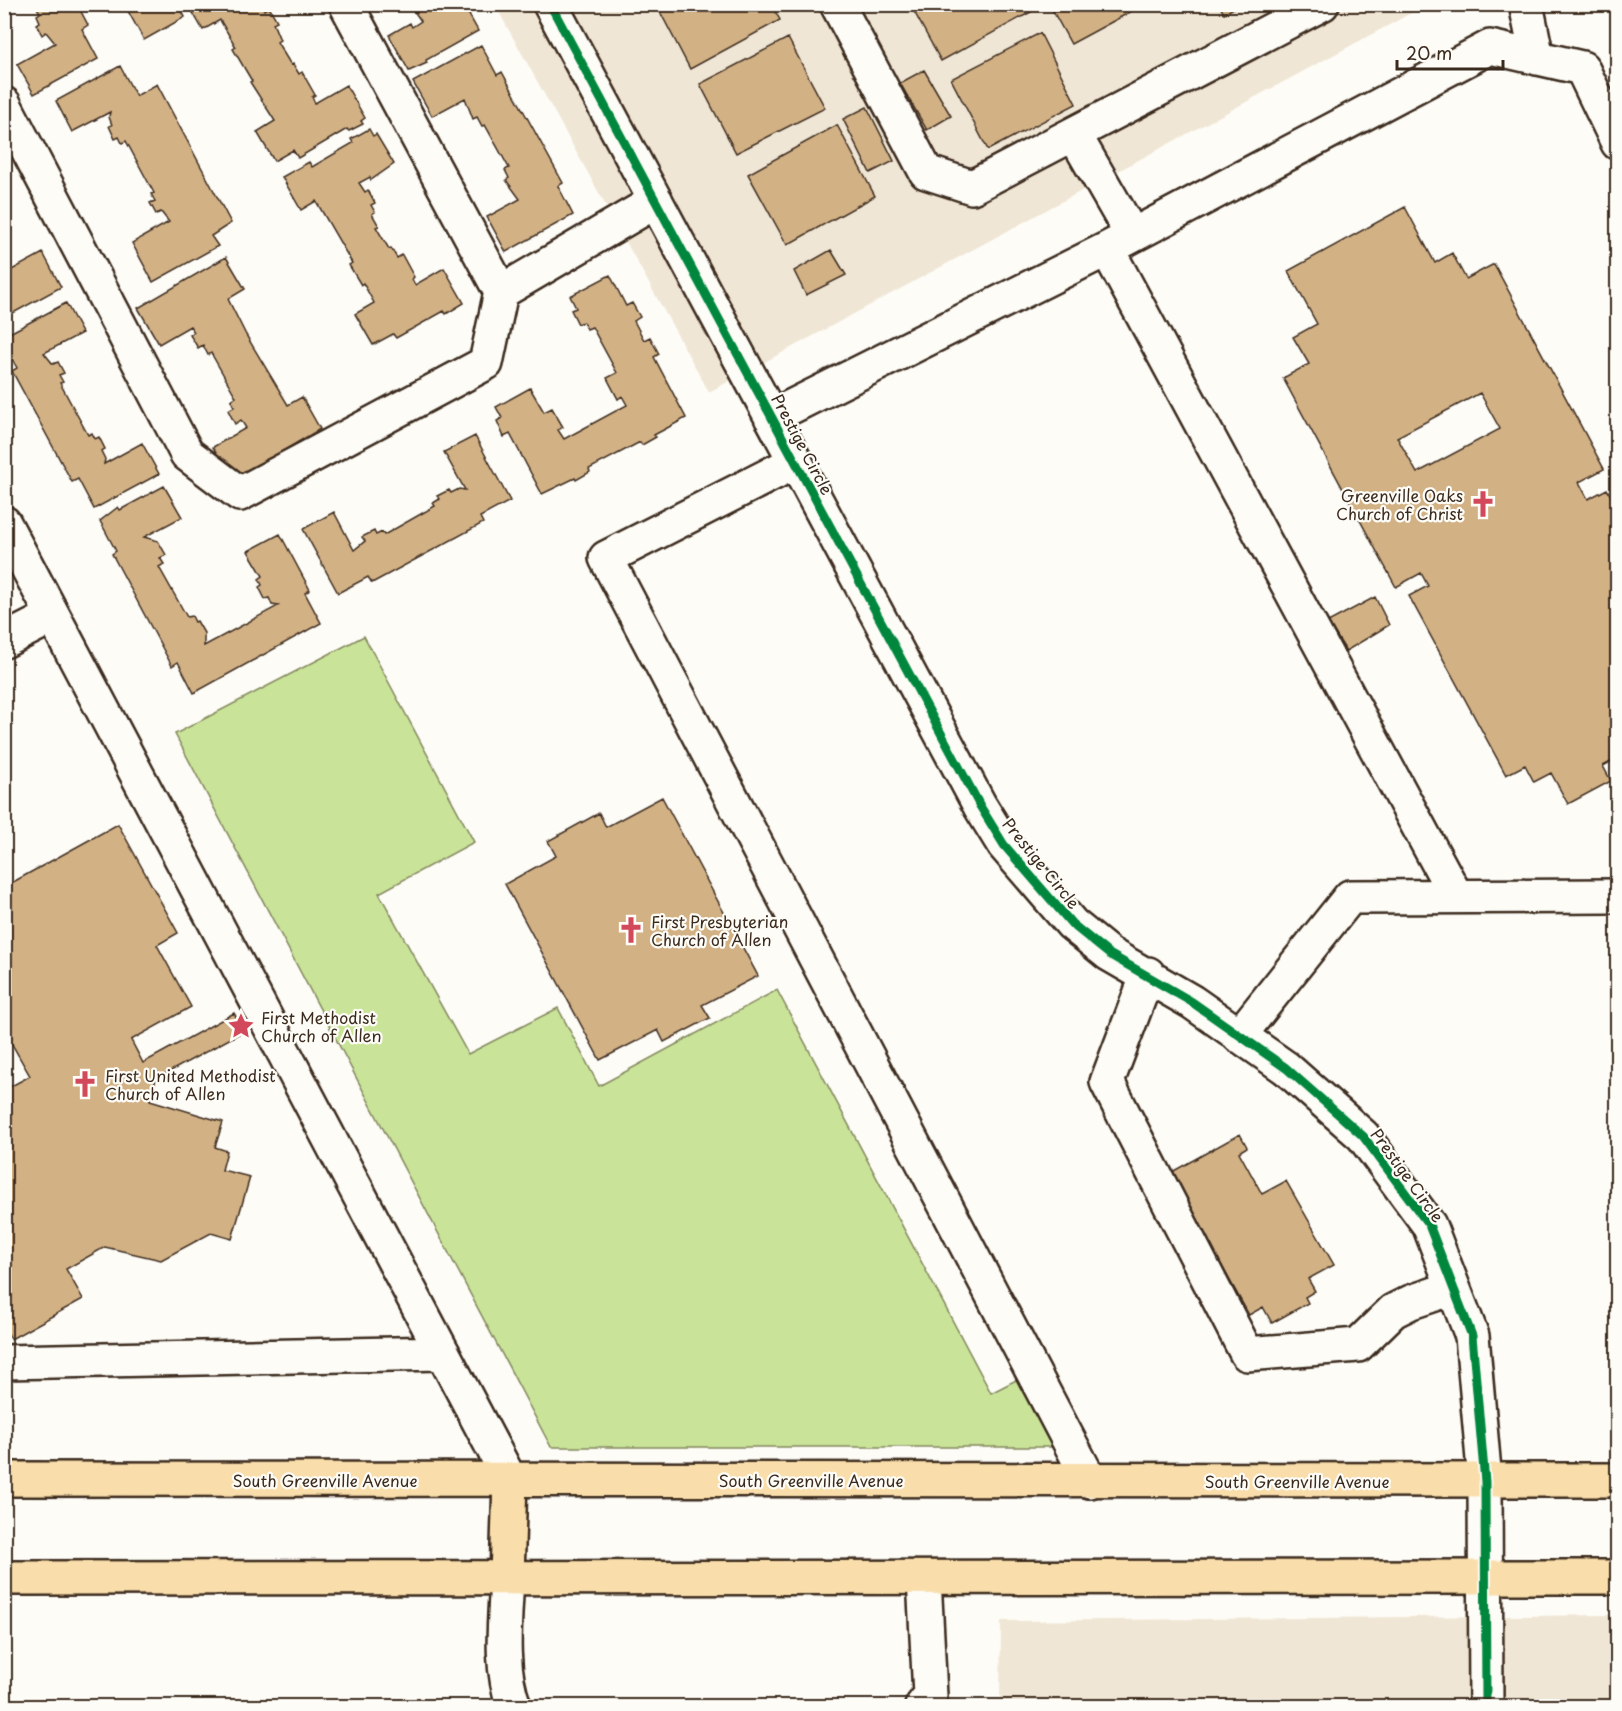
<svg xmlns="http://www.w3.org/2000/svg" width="1622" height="1711" viewBox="0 0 1622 1711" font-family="'Playpen Sans',sans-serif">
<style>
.built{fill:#f0e6d5}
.green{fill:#c9e399;stroke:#82865c;stroke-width:1.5}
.building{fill:#d2b185;stroke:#3b2a1e;stroke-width:1.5;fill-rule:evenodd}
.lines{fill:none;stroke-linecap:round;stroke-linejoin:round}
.minor-casing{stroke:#3b2a1e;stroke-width:38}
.major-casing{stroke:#3b2a1e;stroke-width:38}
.minor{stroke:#fdfcf7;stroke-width:33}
.major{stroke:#f9deab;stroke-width:33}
.cycleway-casing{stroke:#fdfcf7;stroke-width:13}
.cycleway{stroke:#00873e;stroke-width:9}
.labels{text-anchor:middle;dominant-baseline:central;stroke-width:4.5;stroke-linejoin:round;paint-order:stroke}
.street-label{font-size:16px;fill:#3b2a1e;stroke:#fdfcf7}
.poi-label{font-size:16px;fill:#3b2a1e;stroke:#fdfcf7;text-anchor:start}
</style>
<rect width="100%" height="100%" fill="#fdfcf7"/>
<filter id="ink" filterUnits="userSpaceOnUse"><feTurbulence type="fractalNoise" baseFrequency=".0167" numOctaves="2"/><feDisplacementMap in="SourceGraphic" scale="12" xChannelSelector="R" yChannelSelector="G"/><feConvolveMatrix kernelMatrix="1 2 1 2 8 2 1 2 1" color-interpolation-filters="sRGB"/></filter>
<g filter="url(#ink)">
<!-- built -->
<path class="built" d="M 495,5 L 1426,5 L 709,392 Z
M 1617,1615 L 1617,1706 L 1000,1706 L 1001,1621 Z"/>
<!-- green -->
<path class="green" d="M 364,636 L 474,842 L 379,893 L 468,1054 L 558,1008 L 599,1086 L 777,990 L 991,1393 L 1018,1379 L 1056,1447 L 551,1447 L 175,734 Z"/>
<!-- building -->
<path class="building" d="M 35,4 L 77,4 L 88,25 L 82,29 L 98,59 L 34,94 L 17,64 L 55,43 L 46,32 L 42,35 L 36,24 L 40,22 L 37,15 L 40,13 Z
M 139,4 L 178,4 L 185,17 L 144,40 L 128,11 Z
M 188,4 L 261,4 L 264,10 L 269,7 L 277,21 L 273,23 L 280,40 L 277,42 L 291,65 L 293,64 L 299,74 L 302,72 L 315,95 L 312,97 L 315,103 L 346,85 L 365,118 L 361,121 L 363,124 L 349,131 L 347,129 L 298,158 L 293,150 L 274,161 L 257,132 L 275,121 L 250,82 L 252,81 L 233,49 L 236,47 L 220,20 L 203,30 Z
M 409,4 L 463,4 L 478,31 L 426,60 L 427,63 L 409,71 L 389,35 L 410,23 L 412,27 L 421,21 Z
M 656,4 L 771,4 L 780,20 L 690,69 Z
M 910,4 L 1026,4 L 1031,12 L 941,61 Z
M 1049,4 L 1145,4 L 1071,44 Z
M 1219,4 L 1240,4 L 1224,14 Z
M 1040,33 L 1076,104 L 988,150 L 951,79 Z
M 788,38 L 825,108 L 736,153 L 700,84 Z
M 481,45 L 497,75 L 502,72 L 563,183 L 558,186 L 573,215 L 506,252 L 487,217 L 520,199 L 506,180 L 509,178 L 505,170 L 509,168 L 485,125 L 482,126 L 477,117 L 473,119 L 465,98 L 432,116 L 413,82 Z
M 120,66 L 136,96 L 157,84 L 231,223 L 211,236 L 218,246 L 153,282 L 132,243 L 169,222 L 161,212 L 156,214 L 150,203 L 155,201 L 151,194 L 154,193 L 126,141 L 122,143 L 119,137 L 115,139 L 109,126 L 112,125 L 109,117 L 110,112 L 72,132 L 56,101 Z
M 924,70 L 951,116 L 927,130 L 900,83 Z
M 867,107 L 894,161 L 870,173 L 843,119 Z
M 837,125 L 875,196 L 787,245 L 748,174 Z
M 369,129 L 373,136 L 376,134 L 394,164 L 371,180 L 370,177 L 359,183 L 365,192 L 368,190 L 375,203 L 371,205 L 375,212 L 372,214 L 379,226 L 376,227 L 389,249 L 391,248 L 397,258 L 402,255 L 414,277 L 412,279 L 415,285 L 444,268 L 464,303 L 446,314 L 444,311 L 396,338 L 393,334 L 373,345 L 355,314 L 374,303 L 363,283 L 361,285 L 349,265 L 352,263 L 316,201 L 301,210 L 282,177 L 309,162 L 312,167 L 353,143 L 351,139 Z
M 1405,207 L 1435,263 L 1452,253 L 1466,279 L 1494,264 L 1604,469 L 1579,482 L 1588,499 L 1607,489 L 1618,509 L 1618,758 L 1603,766 L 1611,781 L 1568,804 L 1551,773 L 1534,782 L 1525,765 L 1506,775 L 1409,596 L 1428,586 L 1421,573 L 1396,587 L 1283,378 L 1309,364 L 1293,337 L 1317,324 L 1288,271 ZM 1480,393 L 1500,429 L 1417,473 L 1397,437 Z
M 831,250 L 846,275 L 806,295 L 794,271 Z
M 43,253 L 61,287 L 4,318 L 4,256 L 10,271 Z
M 226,257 L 245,289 L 228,299 L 246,335 L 288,405 L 302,397 L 320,429 L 233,481 L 213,447 L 246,428 L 241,420 L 235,424 L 228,410 L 234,407 L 231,400 L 236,397 L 211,353 L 208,355 L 203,345 L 198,348 L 190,335 L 194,332 L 190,326 L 159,344 L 138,308 Z
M 610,275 L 626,306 L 632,303 L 640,317 L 634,321 L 644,340 L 650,337 L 659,354 L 654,357 L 686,418 L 654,435 L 656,437 L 642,445 L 640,442 L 589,469 L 590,472 L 576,480 L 575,478 L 542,494 L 510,434 L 504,437 L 497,421 L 502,418 L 496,407 L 530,388 L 544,412 L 552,408 L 563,427 L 558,430 L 564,439 L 627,405 L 622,396 L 618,399 L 607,378 L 617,373 L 592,327 L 587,329 L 583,322 L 578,324 L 571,310 L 576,308 L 570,296 Z
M 66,303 L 82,333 L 44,353 L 53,364 L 58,362 L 64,373 L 59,375 L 63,382 L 60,383 L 88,435 L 92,433 L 95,439 L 99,437 L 105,449 L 101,451 L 105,459 L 104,464 L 142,443 L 159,474 L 94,509 L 78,479 L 72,482 L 12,371 L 17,368 L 4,344 L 4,336 Z
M 475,436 L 510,501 L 480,517 L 483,523 L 372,583 L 368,577 L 338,593 L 303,529 L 334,512 L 354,550 L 365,541 L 362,537 L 374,531 L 376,535 L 382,532 L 384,535 L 435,506 L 433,503 L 440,499 L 437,496 L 449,490 L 451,493 L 459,489 L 465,490 L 444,452 Z
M 164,486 L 182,517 L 144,537 L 158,541 L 166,555 L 160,558 L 164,564 L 159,567 L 187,617 L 192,616 L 195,622 L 197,621 L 204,633 L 204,646 L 278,606 L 272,605 L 269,598 L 265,599 L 259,587 L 262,585 L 259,579 L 263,576 L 248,551 L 280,534 L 310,590 L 305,593 L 321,623 L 194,693 L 178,662 L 172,666 L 112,554 L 116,551 L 100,521 L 118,507 L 120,510 Z
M 1375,597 L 1389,625 L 1346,651 L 1328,622 Z
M 662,797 L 758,976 L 702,1005 L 710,1018 L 664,1042 L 658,1030 L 600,1060 L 505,884 L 556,856 L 548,841 L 599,813 L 606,827 Z
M 118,824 L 178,933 L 157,945 L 191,1007 L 131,1040 L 143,1063 L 234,1013 L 244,1031 L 156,1079 L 150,1100 L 223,1122 L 215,1147 L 227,1151 L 222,1170 L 250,1177 L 232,1239 L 211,1233 L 161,1260 L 105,1247 L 66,1269 L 83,1299 L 11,1339 L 4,1327 L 4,1090 L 30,1076 L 4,1030 L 4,887 Z
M 1240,1134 L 1247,1147 L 1239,1152 L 1262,1194 L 1286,1181 L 1334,1265 L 1308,1279 L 1315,1291 L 1305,1297 L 1308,1303 L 1272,1323 L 1263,1307 L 1249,1315 L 1170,1173 Z"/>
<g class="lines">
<defs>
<path id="minor" d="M 346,4 L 501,292
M 550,4 L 980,806 L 1004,845 L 1072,924 L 1109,954 L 1192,1002 L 1286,1068 L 1363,1136 L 1429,1225 L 1472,1336 L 1485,1482 L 1486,1706
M 837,4 L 926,172 L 972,187 L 1322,4
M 1526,4 L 1537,58
M 4,104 L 187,454 L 240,494 L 486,363 L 501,292 L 656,201
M 1074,134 L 1132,235
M 1107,249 L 1456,896
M 771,417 L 1107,249 L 1490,47 L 1582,68 L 1618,143
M 795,462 L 606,558 L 1090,1481
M 4,523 L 510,1480
M 4,641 L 53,616
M 1148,974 L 1107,1082 L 1247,1354 L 1358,1345 L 1393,1311 L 1411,1302 L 1453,1288
M 1239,1036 L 1350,897 L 1618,896
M 4,1362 L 443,1353
M 507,1578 C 505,1620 499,1667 514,1706
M 922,1706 L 930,1696 L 924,1578"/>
<path id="major" d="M 4,1479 L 1618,1480
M 4,1578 L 1618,1577
M 507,1578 L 510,1480"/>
</defs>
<!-- minor casing -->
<use href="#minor" class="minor-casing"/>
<!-- major casing -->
<use href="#major" class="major-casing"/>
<!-- minor -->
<use href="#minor" class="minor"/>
<!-- major -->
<use href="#major" class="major"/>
<defs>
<path id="cycleway" d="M 550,4 L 980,806 L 1004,845 L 1072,924 L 1109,954 L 1192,1002 L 1286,1068 L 1363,1136 L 1429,1225 L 1472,1336 L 1485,1482 L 1486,1706"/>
</defs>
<!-- cycleway casing -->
<use href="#cycleway" class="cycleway-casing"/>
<!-- cycleway -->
<use href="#cycleway" class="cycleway"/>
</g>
</g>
<!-- icons -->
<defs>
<symbol id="church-bare" viewBox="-9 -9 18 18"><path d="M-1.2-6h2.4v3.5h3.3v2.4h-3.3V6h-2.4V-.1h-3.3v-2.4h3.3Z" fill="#d1495b" stroke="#fdfcf7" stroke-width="2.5" paint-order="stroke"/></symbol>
<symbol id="sight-bare" viewBox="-9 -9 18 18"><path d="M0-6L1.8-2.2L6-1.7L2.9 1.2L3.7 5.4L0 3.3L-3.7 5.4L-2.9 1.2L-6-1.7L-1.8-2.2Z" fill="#d1495b" stroke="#fdfcf7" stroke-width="2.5" paint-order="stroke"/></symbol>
</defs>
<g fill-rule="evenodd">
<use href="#church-bare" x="1464" y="485" width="38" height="38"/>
<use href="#church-bare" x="612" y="911" width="38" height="38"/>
<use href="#sight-bare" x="222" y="1007" width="38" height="38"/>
<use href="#church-bare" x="66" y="1065" width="38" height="38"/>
</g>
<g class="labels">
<!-- street labels -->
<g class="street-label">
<text transform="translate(803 444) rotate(62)">Prestige Circle</text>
<text transform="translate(1042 863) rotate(51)">Prestige Circle</text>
<text transform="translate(1408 1175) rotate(54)">Prestige Circle</text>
<text x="325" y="1480">South Greenville Avenue</text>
<text x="811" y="1480">South Greenville Avenue</text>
<text x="1297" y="1481">South Greenville Avenue</text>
</g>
<!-- poi labels -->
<g class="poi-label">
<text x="1463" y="495" text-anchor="end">Greenville Oaks<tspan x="1463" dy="18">Church of Christ</tspan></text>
<text x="651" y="921">First Presbyterian<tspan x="651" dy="18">Church of Allen</tspan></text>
<text x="261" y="1017">First Methodist<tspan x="261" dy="18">Church of Allen</tspan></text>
<text x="105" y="1075">First United Methodist<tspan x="105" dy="18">Church of Allen</tspan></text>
</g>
</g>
<!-- margin -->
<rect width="1622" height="1711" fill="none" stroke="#fdfcf7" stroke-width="24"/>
<rect x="12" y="12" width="1598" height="1687" fill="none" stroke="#3b2a1e" stroke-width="2" filter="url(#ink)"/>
<!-- scale -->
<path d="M1397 60v9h106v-9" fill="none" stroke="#3b2a1e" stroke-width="3"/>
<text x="1406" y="60" font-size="18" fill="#3b2a1e" stroke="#fdfcf7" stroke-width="4.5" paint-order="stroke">20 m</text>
</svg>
